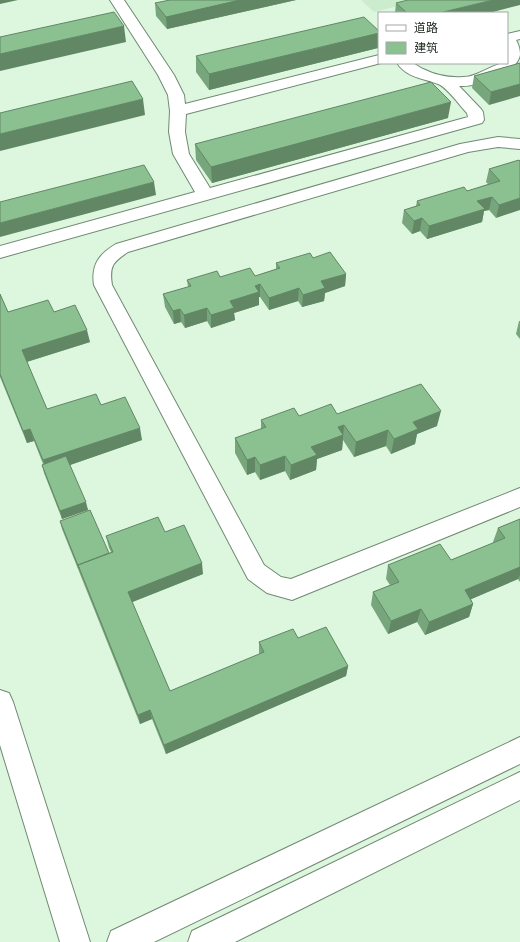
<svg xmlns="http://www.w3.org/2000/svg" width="520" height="942" viewBox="0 0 520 942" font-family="Raleway,'Noto Sans SC',sans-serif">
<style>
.built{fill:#ccecce}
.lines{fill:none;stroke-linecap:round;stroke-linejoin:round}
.minor-casing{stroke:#718973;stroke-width:2}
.minor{fill:#fff;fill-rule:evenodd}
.wall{fill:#78a67c}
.shaded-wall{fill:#618765}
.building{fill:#8bc190;stroke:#618765}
</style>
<rect width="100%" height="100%" fill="#ddf7df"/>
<!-- built -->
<path class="built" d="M 361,0 L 421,0 L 374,12 Z"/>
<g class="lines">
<defs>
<path id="minor" d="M 110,0 L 124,0 L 174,75 L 184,95 L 185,104 L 379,55 L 379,63 L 381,63 L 186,114 L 185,132 L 189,154 L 210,188 L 468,117 L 467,113 C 460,106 447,87 438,84 C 423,78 407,78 397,63 C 401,63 408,62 412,63 C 416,64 420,68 423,69 C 435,75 449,78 463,77 C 479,77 492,63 507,63 L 507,34 L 520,31 L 520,39 L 516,40 C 519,45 520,50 520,55 C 516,75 476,87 459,86 L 481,109 L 483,112 L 484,120 L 482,123 L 0,258 L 0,246 L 195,192 L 173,154 L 169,132 L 170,111 L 168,95 L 158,75 Z
M 498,137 L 520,139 L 520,149 L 498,147 L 468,152 L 128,252 C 113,262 109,266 112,285 L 264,565 L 281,577 L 291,579 L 520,488 L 520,507 L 292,600 L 267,593 L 248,579 L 94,285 C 91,265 99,254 116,244 L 460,144 Z
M 0,690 L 9,693 L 13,702 L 90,942 L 60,942 L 0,745 Z
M 520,737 L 520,764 L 154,942 L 107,942 L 111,931 Z
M 520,772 L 520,800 L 235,942 L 188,942 L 192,931 Z"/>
</defs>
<!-- minor casing -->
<use href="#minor" class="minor-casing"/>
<!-- minor -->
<use href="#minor" class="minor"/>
</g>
<!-- wall -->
<path class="wall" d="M 170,0 L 296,0 L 167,29 L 156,16 L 155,3 Z
M 396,3 L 489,13 L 395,13 Z
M 378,48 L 209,90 L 196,72 L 196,56 Z
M 520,63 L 489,105 L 472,88 L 474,76 Z
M 448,118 L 212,183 L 196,160 L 195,144 Z
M 519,160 L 496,218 L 489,210 L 484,211 L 482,222 L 427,239 L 420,231 L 412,234 L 402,223 L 404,210 L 416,206 L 417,201 L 467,191 L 488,184 L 486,182 L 489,169 Z
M 313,258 L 346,274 L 345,286 L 325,293 L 324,301 L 302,307 L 298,301 L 269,310 L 260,297 L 259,297 L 259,305 L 234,313 L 235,320 L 211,328 L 207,321 L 185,328 L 181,322 L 174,324 L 165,307 L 163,294 L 188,287 L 187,280 L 220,277 L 255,276 L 276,269 L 276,263 Z
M 0,294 L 8,312 L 54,312 L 90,342 L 27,362 L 47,409 L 101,405 L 142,440 L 70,465 L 88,510 L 62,519 L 44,473 L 42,465 L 43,464 L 34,441 L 27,443 L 0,377 Z
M 519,321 L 520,321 L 520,339 L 516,334 Z
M 337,414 L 437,426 L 417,434 L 415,444 L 391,454 L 386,446 L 354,457 L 343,440 L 342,450 L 317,459 L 316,470 L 290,480 L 285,471 L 260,480 L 255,472 L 247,475 L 235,453 L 235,438 L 261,429 L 261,420 L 299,416 Z
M 520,519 L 520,582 L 518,579 L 471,599 L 473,604 L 469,617 L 425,635 L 417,622 L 388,634 L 371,605 L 373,592 L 390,585 L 386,579 L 388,565 L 451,560 L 493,543 L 493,542 L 498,528 Z
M 60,521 L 109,553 L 111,552 L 109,548 L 106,536 L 165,532 L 203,574 L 132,602 L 170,691 L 260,654 L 259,653 L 259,642 L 298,638 L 348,666 L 346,676 L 166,754 L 152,719 L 140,724 L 62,529 Z"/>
<!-- shaded-wall -->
<path class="shaded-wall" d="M 0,0 L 18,0 L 0,4 Z
M 240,0 L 296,0 L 167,29 L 166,17 Z
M 493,0 L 520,0 L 520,5 L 489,13 L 439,13 Z
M 124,26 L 126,42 L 0,71 L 0,54 Z
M 379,33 L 378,48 L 209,90 L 209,74 Z
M 520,84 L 520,96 L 489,105 L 491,92 Z
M 143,99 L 145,115 L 0,151 L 0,134 Z
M 451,102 L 448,118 L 212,183 L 211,167 Z
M 154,182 L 156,195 L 0,237 L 0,223 Z
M 492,197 L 489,210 L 484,211 L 482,222 L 427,239 L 429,226 L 477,201 Z
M 520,198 L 520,210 L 496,218 L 499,205 Z
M 422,218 L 420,231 L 412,234 L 414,221 Z
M 346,274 L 345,286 L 325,293 L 324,301 L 302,307 L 303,295 L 321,281 Z
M 260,284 L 260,297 L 259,297 L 259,305 L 234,313 L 235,320 L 211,328 L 211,315 L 230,301 L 255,286 Z
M 299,288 L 298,301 L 269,310 L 269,298 Z
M 207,308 L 207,321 L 185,328 L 184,315 Z
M 180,309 L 181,322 L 174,324 L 173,311 Z
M 87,330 L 90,342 L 26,362 L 22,350 Z
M 441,411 L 437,426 L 417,434 L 415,444 L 391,454 L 394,439 L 413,422 Z
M 344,425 L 342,450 L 317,459 L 316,470 L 290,480 L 291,465 L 311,447 L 338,427 Z
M 140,428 L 142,440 L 47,473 L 43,460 Z
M 30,429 L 34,441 L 27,443 L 23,431 Z
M 388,430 L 386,446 L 354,457 L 356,442 Z
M 285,456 L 285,471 L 260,480 L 260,465 Z
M 255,457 L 255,472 L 247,475 L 247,460 Z
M 86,502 L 88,510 L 62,519 L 60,511 Z
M 202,563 L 203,574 L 130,603 L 128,592 Z
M 520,567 L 520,575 L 518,579 L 460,604 L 465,590 Z
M 473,604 L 469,617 L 425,635 L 429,622 Z
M 421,609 L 417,622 L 388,634 L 391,621 Z
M 348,666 L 346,676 L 166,754 L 164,745 Z
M 150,710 L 152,719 L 140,724 L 138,715 Z"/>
<!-- building -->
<path class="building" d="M 170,0 L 240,0 L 166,17 L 155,3 Z
M 408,0 L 493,0 L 439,13 L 407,13 L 396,3 Z
M 114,12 L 124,26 L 0,54 L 0,37 Z
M 364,17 L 379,31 L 379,33 L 209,74 L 196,56 Z
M 520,63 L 520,84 L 491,92 L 474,76 Z
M 132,81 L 143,99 L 0,134 L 0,113 Z
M 431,82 L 451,102 L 211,167 L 195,144 Z
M 519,160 L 520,161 L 520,198 L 499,205 L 492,197 L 477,201 L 485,209 L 429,226 L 422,218 L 414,221 L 404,210 L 420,205 L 417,201 L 464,187 L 467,191 L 500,181 L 489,169 Z
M 144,165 L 154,182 L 0,223 L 0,202 Z
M 330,252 L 346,274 L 321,281 L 325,288 L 303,295 L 299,288 L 269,298 L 260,284 L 255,286 L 259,292 L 230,301 L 234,308 L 211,315 L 207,308 L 184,315 L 180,309 L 173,311 L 163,294 L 191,286 L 187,280 L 217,271 L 220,277 L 250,268 L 255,276 L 280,268 L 276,263 L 310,253 L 313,258 Z
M 0,294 L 8,312 L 48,300 L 54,312 L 75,305 L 87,330 L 22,350 L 47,409 L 96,394 L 101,405 L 125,397 L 140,428 L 43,460 L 30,429 L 23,431 L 0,374 Z
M 421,384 L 441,411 L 413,422 L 418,429 L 394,439 L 388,430 L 356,442 L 344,425 L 338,427 L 343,435 L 311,447 L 317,455 L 291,465 L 285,456 L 260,465 L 255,457 L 247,460 L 235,438 L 266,427 L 261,420 L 294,408 L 299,416 L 331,404 L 337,414 Z
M 66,456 L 86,502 L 60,511 L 42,465 Z
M 90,510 L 109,553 L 78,565 L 79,568 L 60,521 Z
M 158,517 L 165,532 L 184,525 L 202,563 L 128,592 L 170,691 L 264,652 L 259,642 L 293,629 L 298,638 L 326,627 L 348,666 L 164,745 L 150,710 L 138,715 L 78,565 L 113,552 L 106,536 Z
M 520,519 L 520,567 L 465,590 L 473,604 L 429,622 L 421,609 L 391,621 L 373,592 L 399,582 L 388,565 L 440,544 L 451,560 L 505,538 L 498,528 Z"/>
<!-- legend -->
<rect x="378" y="12" width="130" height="52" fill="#ffffff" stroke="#a4a8a5"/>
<rect x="386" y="25" width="20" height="6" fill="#ffffff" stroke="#a4a8a5"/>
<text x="414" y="32" font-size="12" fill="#1c261d">道路</text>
<rect x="386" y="42" width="20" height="12" fill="#8bc190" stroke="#a4a8a5"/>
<text x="414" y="52" font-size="12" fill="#1c261d">建筑</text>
</svg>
